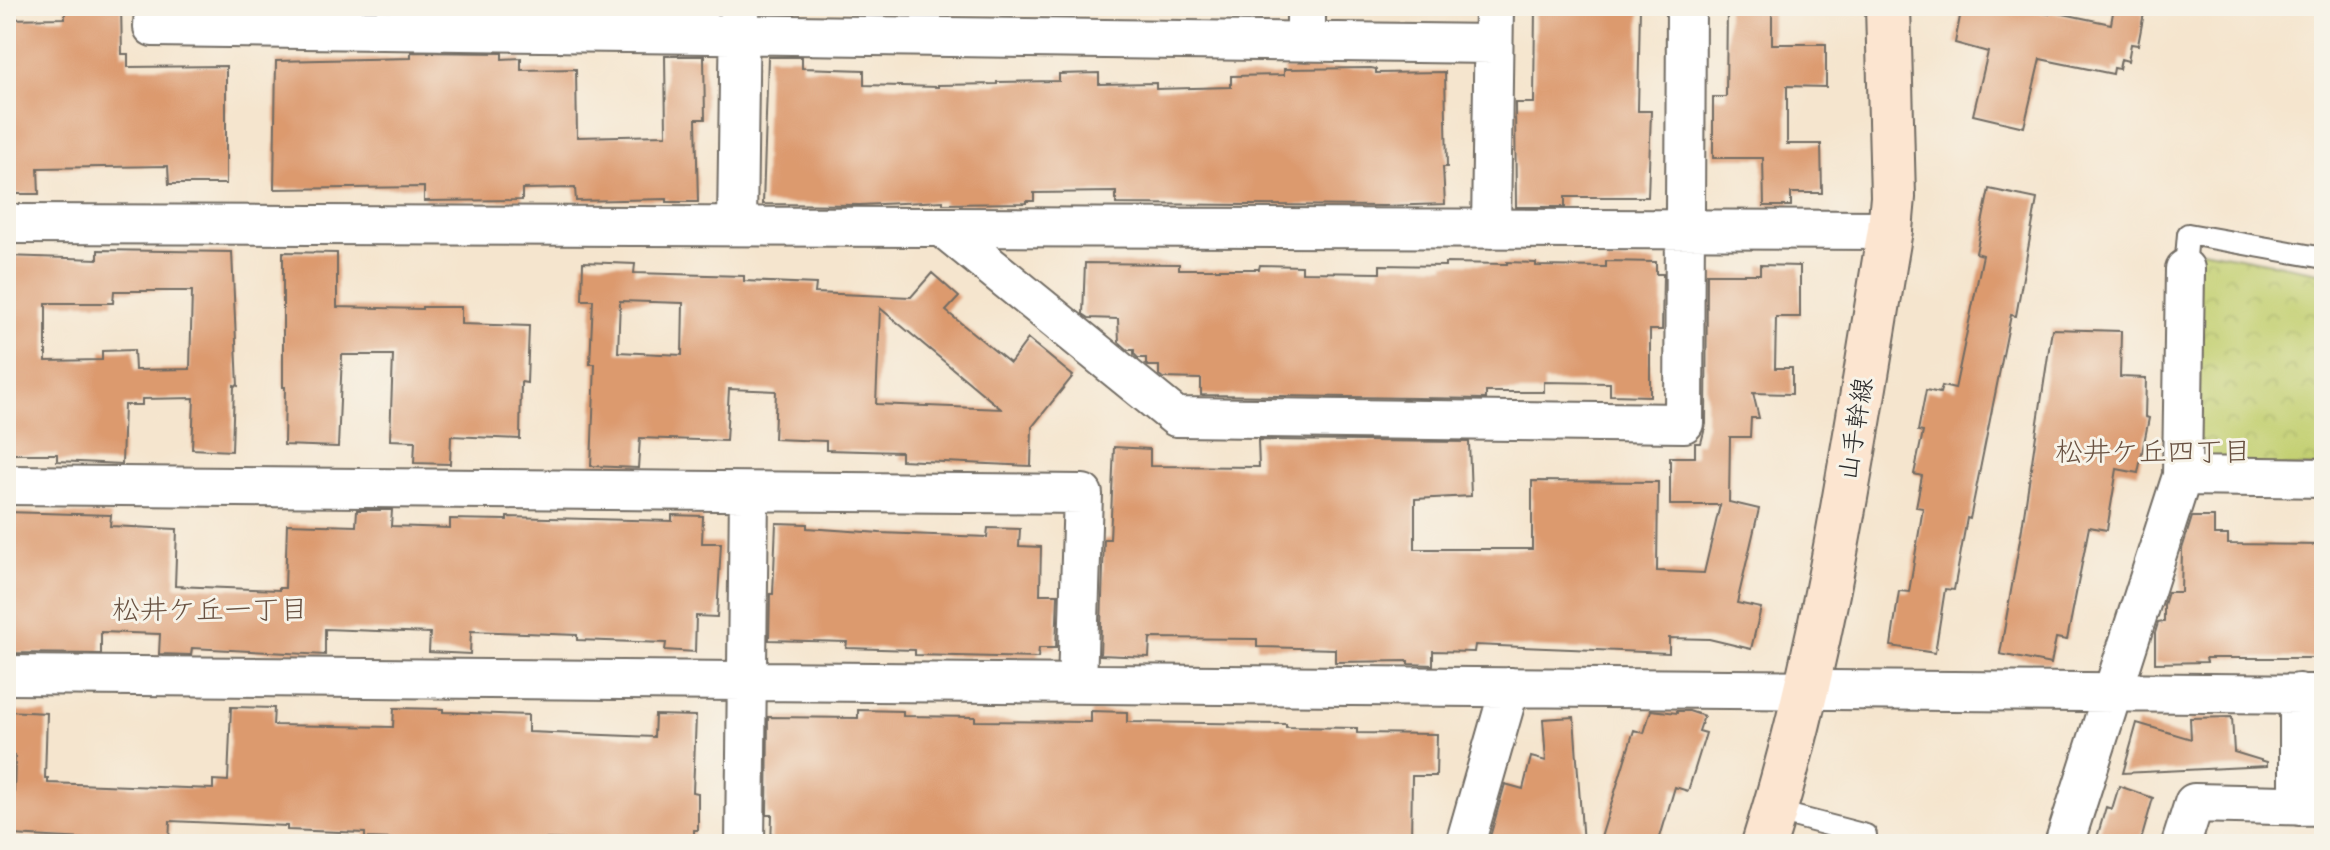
<svg xmlns="http://www.w3.org/2000/svg" width="2330" height="850" viewBox="0 0 2330 850" font-family="Kalam,'Klee One',sans-serif">
<style>
.park{fill:url(#park-crowns);stroke:#767d4e;stroke-width:2}
.building{fill:#dc9a6e;fill-rule:evenodd}
.lines{fill:none;stroke-linecap:round;stroke-linejoin:round}
.lane-casing{stroke:#726c64;stroke-width:24}
.street-casing{stroke:#726c64;stroke-width:42}
.secondary-casing{stroke:#726c64;stroke-width:48}
.lane{stroke:#fff;stroke-width:20}
.street{stroke:#fff;stroke-width:38}
.secondary{stroke:#fce5d0;stroke-width:44}
.labels{text-anchor:middle;dominant-baseline:central;stroke-width:6;stroke-linejoin:round;paint-order:stroke}
.street-label{font-size:26px;fill:#2b2b2b;stroke:#f7f3e8}
.neighbourhood-label{font-size:28px;fill:#695242;stroke:#f7f3e8}
</style>
<defs>
<pattern id="park-crowns" width="20" height="18" patternUnits="userSpaceOnUse" patternTransform="scale(2)"><rect width="20" height="18" fill="#c2cf70"/><path d="M2 6a3 3 0 1 1 6 0M12 15a3 3 0 1 1 6 0" fill="none" stroke="#a7b261"/></pattern>
</defs>
<rect width="100%" height="100%" fill="#f7f3e8"/>
<filter id="ink" filterUnits="userSpaceOnUse"><feTurbulence type="fractalNoise" baseFrequency=".0125" numOctaves="2"/><feDisplacementMap in="SourceGraphic" scale="16" xChannelSelector="R" yChannelSelector="G"/><feConvolveMatrix kernelMatrix="1 2 1 2 8 2 1 2 1" color-interpolation-filters="sRGB"/></filter>
<filter id="wash" filterUnits="userSpaceOnUse"><feTurbulence type="fractalNoise" baseFrequency=".006" numOctaves="4" result="noise"/><feDisplacementMap in="SourceGraphic" scale="32" xChannelSelector="R" yChannelSelector="G"/><feGaussianBlur stdDeviation="1.8" result="paint"/><feColorMatrix in="noise" values="0 0 0 0 0 0 0 0 0 0 0 0 0 0 0 0 0 1.4 0 .05"/><feComposite in="paint" operator="in"/></filter>
<g filter="url(#wash)">
<rect width="100%" height="100%" fill="#f5e5ce"/>
<!-- park -->
<path class="park" d="M 2202,250 L 2324,273 L 2324,467 L 2203,467 L 2196,453 L 2197,256 Z"/>
<g id="blocks">
<!-- building -->
<path class="building" d="M 65,6 L 121,6 L 122,54 L 128,54 L 128,67 L 226,66 L 226,184 L 169,184 L 168,166 L 38,168 L 39,194 L 13,194 L 12,191 L 6,191 L 6,19 L 65,18 Z
M 1535,6 L 1640,6 L 1638,111 L 1651,111 L 1648,197 L 1565,197 L 1565,207 L 1516,207 L 1515,103 L 1534,103 Z
M 1727,6 L 1772,6 L 1772,44 L 1826,44 L 1826,87 L 1787,86 L 1787,144 L 1821,144 L 1822,193 L 1791,193 L 1791,206 L 1764,206 L 1763,158 L 1713,158 L 1713,97 L 1726,97 Z
M 1962,6 L 1976,6 L 2009,13 L 2010,6 L 2049,14 L 2049,11 L 2111,24 L 2114,7 L 2144,13 L 2138,45 L 2131,44 L 2128,61 L 2121,59 L 2119,69 L 2114,68 L 2113,74 L 2040,59 L 2024,127 L 1973,115 L 1988,52 L 1955,43 Z
M 411,52 L 502,53 L 502,59 L 521,58 L 521,70 L 576,69 L 577,137 L 666,135 L 665,56 L 704,56 L 705,119 L 696,119 L 698,202 L 667,202 L 667,199 L 576,201 L 575,188 L 522,189 L 522,200 L 424,201 L 424,187 L 274,189 L 276,61 L 411,58 Z
M 768,57 L 802,57 L 802,68 L 864,70 L 864,85 L 938,87 L 938,85 L 997,84 L 997,82 L 1059,81 L 1059,74 L 1099,73 L 1099,84 L 1156,83 L 1156,89 L 1231,87 L 1231,76 L 1284,75 L 1284,69 L 1371,68 L 1376,69 L 1376,73 L 1445,72 L 1447,167 L 1443,167 L 1445,204 L 1384,206 L 1116,204 L 1116,192 L 1034,193 L 1034,201 L 1026,201 L 1026,203 L 943,204 L 943,201 L 860,205 L 763,204 Z
M 1989,189 L 2037,199 L 2016,316 L 2011,315 L 1970,519 L 1967,518 L 1954,590 L 1945,589 L 1935,653 L 1891,646 L 1899,591 L 1909,592 L 1923,508 L 1916,507 L 1922,476 L 1914,474 L 1923,432 L 1918,431 L 1926,390 L 1940,393 L 1942,386 L 1955,389 L 1983,255 L 1976,253 Z
M 98,250 L 232,252 L 238,386 L 234,385 L 232,451 L 192,449 L 194,398 L 142,399 L 142,405 L 124,405 L 122,464 L 57,461 L 57,454 L 6,454 L 6,256 L 98,259 ZM 114,291 L 192,291 L 190,369 L 135,370 L 134,350 L 102,351 L 102,360 L 46,361 L 46,303 L 113,303 Z
M 283,252 L 337,253 L 337,307 L 422,309 L 422,307 L 461,307 L 461,324 L 529,326 L 527,383 L 521,382 L 520,439 L 451,436 L 450,464 L 414,463 L 415,441 L 390,440 L 393,355 L 342,355 L 338,447 L 284,445 L 285,387 L 283,387 Z
M 1606,261 L 1656,262 L 1656,274 L 1663,274 L 1662,330 L 1650,330 L 1650,396 L 1610,395 L 1610,383 L 1544,382 L 1544,392 L 1486,392 L 1486,399 L 1201,395 L 1201,379 L 1163,378 L 1159,375 L 1159,366 L 1148,366 L 1146,364 L 1146,358 L 1138,358 L 1134,354 L 1134,350 L 1128,350 L 1119,342 L 1118,319 L 1089,318 L 1083,314 L 1085,263 L 1179,264 L 1179,269 L 1259,269 L 1260,265 L 1302,266 L 1302,272 L 1380,273 L 1380,265 L 1445,266 L 1445,263 L 1507,264 L 1507,262 L 1536,263 L 1536,266 L 1606,267 Z
M 583,262 L 635,264 L 634,273 L 744,276 L 744,281 L 816,284 L 815,293 L 911,297 L 932,273 L 959,297 L 946,311 L 1010,363 L 1028,339 L 1073,376 L 1032,427 L 1031,466 L 901,460 L 901,452 L 826,450 L 826,441 L 774,439 L 776,391 L 729,389 L 726,441 L 640,438 L 638,468 L 591,466 L 595,364 L 590,364 L 593,300 L 582,300 ZM 620,301 L 683,303 L 682,355 L 618,352 ZM 880,308 L 1001,409 L 876,404 Z
M 1760,265 L 1800,266 L 1800,317 L 1776,317 L 1775,368 L 1792,368 L 1792,394 L 1753,393 L 1759,418 L 1751,418 L 1750,437 L 1730,437 L 1729,502 L 1759,509 L 1737,603 L 1761,608 L 1751,649 L 1709,639 L 1669,638 L 1669,653 L 1475,645 L 1474,652 L 1433,651 L 1433,665 L 1408,664 L 1408,661 L 1335,662 L 1335,649 L 1257,647 L 1257,639 L 1150,638 L 1149,657 L 1100,655 L 1104,539 L 1110,539 L 1114,447 L 1150,449 L 1150,466 L 1259,467 L 1258,440 L 1469,442 L 1471,496 L 1415,499 L 1415,549 L 1532,549 L 1532,481 L 1658,482 L 1657,571 L 1704,573 L 1720,505 L 1670,505 L 1670,457 L 1695,457 L 1695,443 L 1701,443 L 1706,424 L 1707,274 L 1760,274 Z
M 2052,329 L 2121,331 L 2120,377 L 2146,378 L 2145,417 L 2149,418 L 2138,473 L 2117,469 L 2107,530 L 2089,527 L 2067,640 L 2056,638 L 2051,664 L 2000,654 L 2022,528 Z
M 357,510 L 392,510 L 391,526 L 450,528 L 450,519 L 507,520 L 507,517 L 672,521 L 672,515 L 703,516 L 702,543 L 721,543 L 717,617 L 696,616 L 695,652 L 665,650 L 666,643 L 577,640 L 577,635 L 471,631 L 470,654 L 429,652 L 430,633 L 325,629 L 325,655 L 192,648 L 191,655 L 159,654 L 160,634 L 101,632 L 101,654 L 6,653 L 6,512 L 111,515 L 110,526 L 177,529 L 175,586 L 279,590 L 279,588 L 285,588 L 287,524 L 356,526 Z
M 2192,517 L 2214,517 L 2214,535 L 2228,535 L 2228,544 L 2324,545 L 2324,658 L 2206,658 L 2207,662 L 2155,663 L 2155,633 L 2158,623 L 2164,622 L 2164,605 L 2168,592 L 2181,592 L 2182,549 Z
M 776,523 L 807,524 L 807,528 L 880,533 L 987,537 L 988,528 L 1020,529 L 1019,546 L 1041,547 L 1040,594 L 1058,594 L 1056,648 L 1039,648 L 1038,658 L 957,656 L 915,655 L 915,650 L 846,648 L 847,642 L 769,640 L 770,594 L 773,594 Z
M 231,707 L 274,708 L 273,725 L 393,727 L 394,708 L 443,709 L 443,712 L 528,715 L 528,732 L 654,737 L 655,715 L 696,716 L 693,792 L 698,793 L 698,830 L 694,830 L 694,837 L 684,837 L 684,844 L 539,839 L 539,844 L 365,838 L 365,833 L 287,830 L 287,826 L 170,821 L 169,844 L 139,844 L 139,842 L 13,835 L 15,755 L 6,755 L 6,711 L 47,713 L 45,778 L 48,778 L 48,783 L 213,789 L 213,780 L 228,781 Z
M 858,710 L 903,711 L 903,716 L 975,717 L 975,721 L 1091,722 L 1091,711 L 1127,712 L 1127,722 L 1286,724 L 1286,727 L 1357,728 L 1357,733 L 1437,734 L 1436,776 L 1412,776 L 1411,841 L 1343,840 L 1343,844 L 771,844 L 772,815 L 767,815 L 768,717 L 858,718 Z
M 1651,710 L 1677,713 L 1677,711 L 1689,711 L 1704,716 L 1699,731 L 1706,733 L 1688,791 L 1675,787 L 1658,844 L 1599,844 L 1634,730 L 1644,733 Z
M 1574,717 L 1583,844 L 1488,844 L 1505,784 L 1523,789 L 1531,757 L 1546,761 L 1543,719 Z
M 2232,717 L 2234,752 L 2267,762 L 2267,766 L 2123,773 L 2137,723 L 2191,739 L 2190,718 Z
M 2119,786 L 2153,798 L 2140,844 L 2095,844 L 2106,807 L 2112,809 Z"/>
</g>
</g>
<g filter="url(#ink)">
<use href="#blocks" fill-opacity="0" stroke="#726c64" stroke-width="2"/>
<g class="lines">
<defs>
<path id="lane" d="M 2185,269 L 2188,234 L 2324,258
M 1774,811 L 1866,835"/>
<path id="street" d="M 154,6 L 153,27 L 1493,44
M 1306,42 L 1306,6
M 6,224 L 1890,230
M 737,226 L 740,6
M 942,227 L 1176,417 L 1684,423 L 1686,6
M 1491,229 L 1494,6
M 2182,476 L 2324,478
M 6,485 L 1083,494 L 1077,684
M 6,675 L 2324,694
M 2299,693 L 2299,806
M 745,844 L 749,492
M 1465,844 L 1510,687
M 2064,844 L 2182,476 L 2185,269
M 2181,844 L 2194,803 L 2324,806"/>
<path id="secondary" d="M 1764,844 C 1827,644 1855,436 1890,230 L 1893,197 L 1888,6"/>
</defs>
<!-- lane casing -->
<use href="#lane" class="lane-casing"/>
<!-- street casing -->
<use href="#street" class="street-casing"/>
<!-- secondary casing -->
<use href="#secondary" class="secondary-casing"/>
<!-- lane -->
<use href="#lane" class="lane"/>
<!-- street -->
<use href="#street" class="street"/>
<!-- secondary -->
<use href="#secondary" class="secondary"/>
</g>
</g>
<g class="labels">
<!-- street labels -->
<g class="street-label">
<text transform="translate(1857 429) rotate(-81)">山手幹線</text>
</g>
<!-- neighbourhood labels -->
<g class="neighbourhood-label">
<text x="2153" y="453">松井ケ丘四丁目</text>
<text x="210" y="611">松井ケ丘一丁目</text>
</g>
</g>
<!-- margin -->
<rect width="2330" height="850" fill="none" stroke="#f7f3e8" stroke-width="32"/>
</svg>
